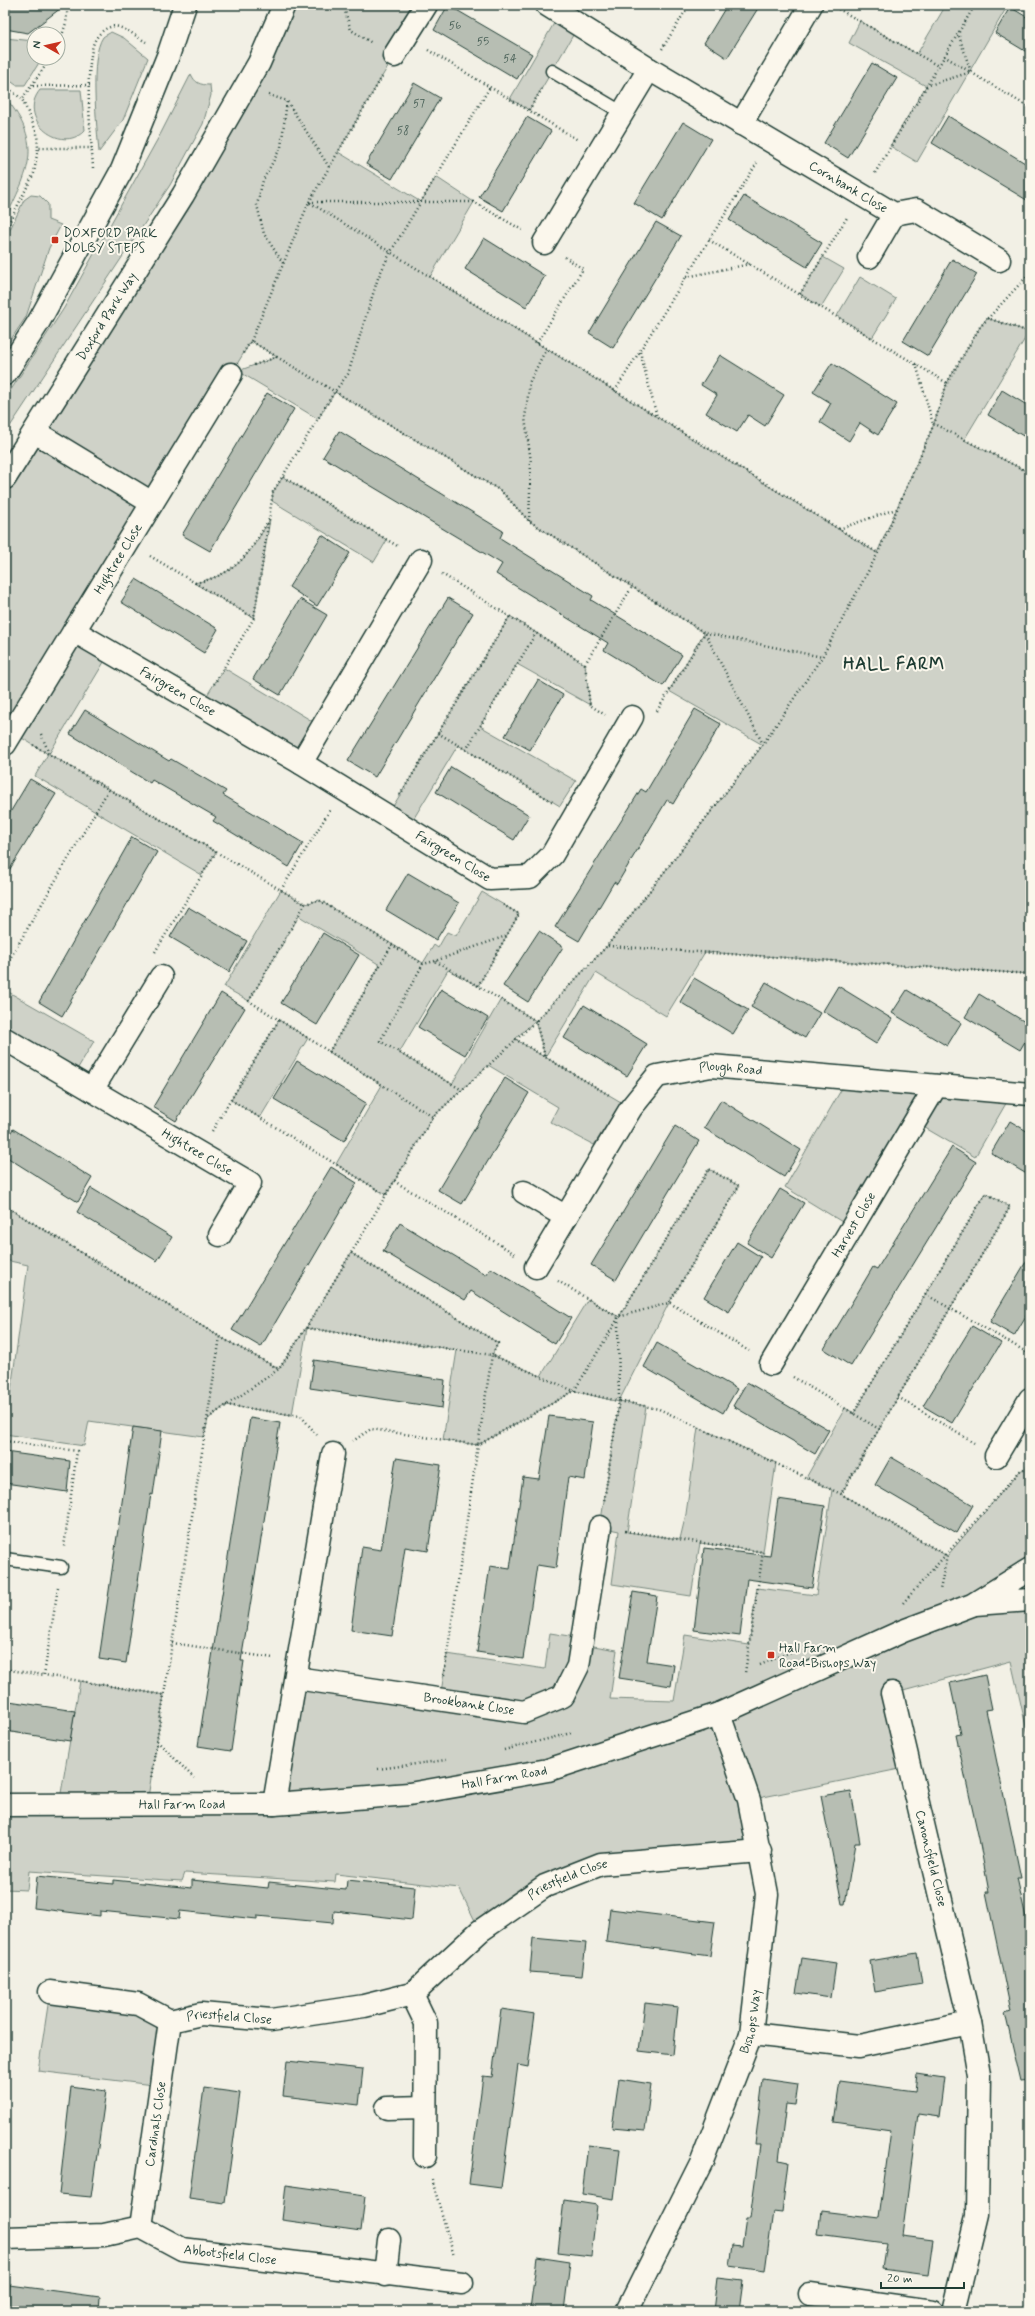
<svg xmlns="http://www.w3.org/2000/svg" width="1035" height="2316" viewBox="0 0 1035 2316" font-family="Mynerve,sans-serif">
<style>
.green{fill:#cfd2c8;stroke:#77887e;fill-rule:evenodd}
.building{fill:#b7beb3;stroke:#1f3d34}
.lines{fill:none;stroke-linecap:round;stroke-linejoin:round}
.lane-casing{stroke:#1f3d34;stroke-width:15}
.street-casing{stroke:#1f3d34;stroke-width:25}
.secondary-casing{stroke:#1f3d34;stroke-width:25}
.path{stroke:#1f3d34;stroke-width:2.5;stroke-dasharray:1 3;stroke-linecap:butt}
.lane{stroke:#fbf7ec;stroke-width:12}
.street{stroke:#fbf7ec;stroke-width:22}
.secondary{stroke:#fbf7ec;stroke-width:22}
.poi-dot{fill:#c8321e;stroke:#fbf7ec;stroke-width:1.5}
.labels{text-anchor:middle;dominant-baseline:central;stroke-width:4;stroke-linejoin:round;paint-order:stroke}
.number-label{font-size:11px;fill:#455d54}
.street-label{font-size:13px;fill:#1f3d34;stroke:#fbf7ec}
.poi-label{font-size:13px;fill:#1f3d34;stroke:#fbf7ec;text-anchor:start}
.district-label{font-size:17px;font-weight:bold;letter-spacing:1px;fill:#1f3d34;stroke:#fbf7ec}
</style>
<rect width="100%" height="100%" fill="#f2f0e5"/>
<filter id="ink" filterUnits="userSpaceOnUse"><feTurbulence type="fractalNoise" baseFrequency=".025" numOctaves="2"/><feDisplacementMap in="SourceGraphic" scale="8" xChannelSelector="R" yChannelSelector="G"/><feConvolveMatrix kernelMatrix="1 2 1 2 8 2 1 2 1" color-interpolation-filters="sRGB"/></filter>
<g filter="url(#ink)">
<!-- green -->
<path class="green" d="M 284,5 L 426,5 L 394,56 L 338,152 L 421,202 L 436,177 L 474,202 L 430,277 L 877,553 L 934,424 L 947,383 L 980,327 L 987,318 L 1029,332 L 964,440 L 1030,473 L 1030,974 L 705,952 L 666,1016 L 596,973 L 545,1057 L 621,1102 L 594,1145 L 550,1122 L 558,1107 L 488,1065 L 433,1117 L 386,1195 L 336,1164 L 382,1085 L 329,1052 L 380,965 L 299,916 L 249,1001 L 224,987 L 281,890 L 305,904 L 319,900 L 423,963 L 434,945 L 438,948 L 447,932 L 456,936 L 482,892 L 519,914 L 478,986 L 448,970 L 399,1053 L 452,1084 L 501,999 L 536,1021 L 607,946 L 763,745 L 669,691 L 704,633 L 529,521 L 501,491 L 335,392 L 318,419 L 238,371 L 277,357 L 251,341 L 75,631 L 110,652 L 49,754 L 216,852 L 202,875 L 35,776 L 48,754 L 12,732 L 5,744 L 5,478 ZM 535,1021 L 545,1056 L 544,1057 L 515,1039 Z
M 946,5 L 1008,5 L 917,162 L 890,146 L 926,86 L 849,43 L 860,21 L 917,54 Z
M 560,13 L 579,25 L 529,110 L 510,99 Z
M 111,32 L 124,38 L 148,58 L 123,120 L 99,152 C 97,128 89,57 103,37 C 105,35 109,34 111,32 Z
M 5,38 L 34,41 L 34,58 L 42,58 L 25,85 L 16,85 L 5,77 Z
M 191,74 C 195,83 200,85 210,85 L 211,95 L 203,124 L 170,185 L 5,434 L 5,399 L 64,308 L 161,133 Z
M 40,90 L 81,90 L 85,130 C 62,156 16,119 40,90 Z
M 5,97 C 45,146 28,170 5,220 Z
M 31,195 L 40,196 L 48,204 L 48,220 L 61,225 L 49,248 L 26,317 L 5,348 L 5,240 L 24,200 Z
M 823,257 L 844,269 L 821,307 L 800,294 Z
M 860,277 L 896,299 L 872,338 L 837,316 Z
M 283,477 L 387,540 L 374,562 L 272,501 L 273,492 Z
M 270,519 L 254,618 L 194,583 C 238,574 249,555 270,519 Z
M 510,616 L 585,664 L 590,705 L 517,664 L 480,726 L 576,781 L 560,806 L 458,745 L 408,828 L 387,816 Z
M 224,668 L 322,727 L 301,763 L 201,705 Z
M 5,990 L 94,1041 L 72,1078 L 5,1039 Z
M 279,1020 L 308,1038 L 260,1118 L 231,1100 Z
M 848,1078 L 1012,1093 L 975,1157 L 915,1122 L 852,1228 L 785,1187 Z
M 709,1169 L 739,1186 L 669,1303 L 619,1401 L 646,1406 L 627,1532 L 680,1539 L 686,1514 L 698,1427 L 776,1463 L 763,1552 L 700,1543 L 691,1596 L 612,1584 L 619,1531 L 600,1527 L 619,1402 L 574,1391 L 478,1445 L 443,1440 L 457,1350 L 307,1328 L 292,1415 L 226,1405 L 208,1419 L 204,1437 L 89,1421 L 84,1446 L 5,1434 L 28,1265 L 5,1260 L 5,1206 L 220,1337 L 279,1369 L 306,1328 L 351,1253 L 498,1343 L 492,1355 L 541,1376 L 588,1299 L 619,1317 Z
M 986,1193 L 1010,1207 L 841,1494 L 947,1556 L 1020,1471 L 1030,1466 L 1030,1568 L 973,1604 L 1030,1603 L 1030,1744 L 1011,1661 L 892,1693 L 909,1767 L 749,1800 L 760,1851 L 601,1864 L 480,1931 L 459,1888 L 336,1874 L 335,1882 L 185,1873 L 182,1881 L 29,1871 L 27,1890 L 5,1889 L 5,1805 L 59,1805 L 80,1681 L 164,1695 L 147,1804 L 274,1804 L 296,1678 L 440,1699 L 447,1654 L 545,1669 L 550,1633 L 582,1638 L 582,1644 L 617,1650 L 610,1699 L 674,1701 L 685,1635 L 749,1645 L 757,1588 L 816,1595 L 832,1490 L 806,1478 L 845,1408 L 854,1413 Z
M 50,1992 L 170,2021 L 161,2086 L 38,2071 Z"/>
<!-- building -->
<path class="building" d="M 5,5 L 65,5 L 28,33 L 5,29 Z
M 448,5 L 532,54 L 517,79 L 434,30 Z
M 727,5 L 760,5 L 727,58 L 704,43 Z
M 1010,7 L 1030,19 L 1030,54 L 995,33 Z
M 872,63 L 897,78 L 848,158 L 824,143 Z
M 414,83 L 440,98 L 392,179 L 366,164 Z
M 948,116 L 1030,166 L 1030,202 L 932,143 Z
M 527,117 L 551,131 L 503,211 L 479,197 Z
M 683,122 L 711,139 L 662,220 L 634,203 Z
M 744,196 L 822,243 L 807,267 L 729,220 Z
M 656,222 L 681,236 L 613,348 L 589,333 Z
M 484,238 L 545,276 L 526,307 L 465,269 Z
M 952,259 L 977,274 L 928,356 L 903,341 Z
M 720,355 L 784,395 L 765,426 L 748,415 L 737,432 L 706,413 L 717,395 L 701,385 Z
M 832,363 L 897,404 L 878,435 L 860,423 L 849,441 L 820,422 L 831,403 L 813,392 Z
M 1002,390 L 1030,407 L 1030,440 L 988,415 Z
M 267,393 L 294,409 L 210,551 L 182,535 Z
M 339,431 L 503,531 L 500,538 L 593,596 L 591,600 L 682,655 L 663,686 L 604,650 L 608,643 L 496,574 L 502,564 L 323,457 Z
M 322,535 L 350,553 L 317,606 L 289,587 Z
M 136,579 L 218,629 L 204,653 L 121,602 Z
M 448,598 L 473,613 L 375,777 L 348,761 Z
M 300,599 L 327,615 L 280,695 L 253,679 Z
M 538,680 L 563,695 L 530,750 L 505,736 Z
M 695,709 L 721,724 L 673,804 L 667,800 L 617,884 L 614,882 L 579,941 L 555,927 L 641,789 L 646,792 Z
M 85,710 L 169,761 L 171,759 L 226,791 L 223,795 L 303,843 L 289,867 L 213,821 L 216,817 L 152,780 L 150,783 L 70,734 Z
M 451,767 L 529,815 L 514,840 L 436,792 Z
M 30,779 L 56,794 L 5,877 L 5,821 Z
M 132,837 L 157,852 L 62,1016 L 39,1002 Z
M 408,873 L 459,903 L 436,940 L 386,910 Z
M 188,907 L 247,941 L 229,972 L 170,937 Z
M 539,931 L 563,947 L 528,1002 L 503,986 Z
M 323,933 L 359,955 L 317,1025 L 281,1003 Z
M 694,978 L 748,1010 L 733,1034 L 680,1002 Z
M 766,982 L 820,1013 L 805,1038 L 751,1007 Z
M 838,986 L 892,1019 L 876,1044 L 823,1011 Z
M 441,989 L 488,1018 L 465,1055 L 418,1027 Z
M 907,990 L 961,1023 L 947,1046 L 892,1013 Z
M 221,993 L 245,1008 L 176,1121 L 153,1107 Z
M 979,994 L 1030,1025 L 1030,1033 L 1020,1050 L 965,1017 Z
M 584,1005 L 647,1044 L 627,1076 L 564,1038 Z
M 297,1061 L 366,1103 L 344,1141 L 274,1099 Z
M 505,1078 L 529,1093 L 462,1204 L 438,1190 Z
M 721,1100 L 801,1150 L 784,1177 L 704,1128 Z
M 1010,1121 L 1030,1133 L 1030,1176 L 991,1153 Z
M 675,1126 L 699,1141 L 616,1280 L 591,1265 Z
M 13,1129 L 92,1178 L 78,1202 L 5,1156 L 5,1141 Z
M 952,1147 L 976,1162 L 851,1366 L 824,1349 L 873,1267 L 877,1269 Z
M 331,1167 L 357,1183 L 261,1347 L 232,1330 Z
M 91,1188 L 172,1237 L 157,1261 L 77,1212 Z
M 780,1189 L 804,1203 L 771,1258 L 747,1243 Z
M 400,1223 L 486,1275 L 491,1268 L 571,1318 L 555,1344 L 471,1291 L 465,1300 L 383,1251 Z
M 737,1242 L 761,1257 L 729,1312 L 704,1297 Z
M 1030,1255 L 1030,1309 L 1014,1336 L 990,1322 Z
M 972,1326 L 1001,1343 L 952,1423 L 923,1406 Z
M 657,1343 L 737,1389 L 723,1413 L 644,1367 Z
M 314,1360 L 445,1380 L 442,1408 L 310,1388 Z
M 747,1382 L 829,1430 L 815,1454 L 733,1406 Z
M 549,1416 L 593,1422 L 585,1480 L 568,1477 L 556,1568 L 537,1565 L 523,1659 L 477,1652 L 490,1566 L 510,1569 L 523,1477 L 539,1479 Z
M 250,1418 L 280,1423 L 241,1661 L 244,1661 L 231,1751 L 198,1746 Z
M 133,1427 L 162,1431 L 153,1495 L 151,1494 L 126,1663 L 99,1659 Z
M 5,1452 L 70,1461 L 67,1492 L 5,1483 Z
M 891,1457 L 973,1505 L 957,1533 L 875,1485 Z
M 396,1458 L 441,1465 L 428,1551 L 405,1547 L 392,1636 L 351,1630 L 362,1547 L 381,1550 Z
M 778,1499 L 825,1506 L 812,1588 L 747,1579 L 740,1636 L 694,1630 L 704,1548 L 770,1556 Z
M 633,1592 L 657,1596 L 647,1661 L 674,1665 L 671,1686 L 619,1678 Z
M 985,1675 L 992,1709 L 986,1710 L 1021,1878 L 1017,1878 L 1030,1935 L 1030,2081 L 1021,2082 L 1005,2013 L 1011,2011 L 986,1892 L 989,1892 L 979,1839 L 956,1735 L 961,1734 L 950,1683 Z
M 9,1701 L 75,1711 L 70,1741 L 5,1731 Z
M 851,1791 L 860,1843 L 855,1843 L 845,1904 L 842,1904 L 821,1796 Z
M 37,1876 L 113,1884 L 113,1880 L 192,1888 L 192,1880 L 268,1888 L 269,1882 L 346,1890 L 347,1880 L 415,1887 L 412,1920 L 334,1911 L 333,1923 L 257,1916 L 257,1919 L 180,1911 L 179,1919 L 100,1911 L 100,1916 L 34,1908 Z
M 610,1909 L 715,1922 L 710,1956 L 606,1942 Z
M 533,1938 L 586,1943 L 582,1976 L 530,1972 Z
M 917,1953 L 922,1984 L 875,1992 L 870,1961 Z
M 802,1958 L 836,1963 L 831,1998 L 796,1993 Z
M 645,2003 L 678,2007 L 673,2055 L 639,2051 Z
M 501,2009 L 535,2014 L 528,2067 L 518,2065 L 501,2188 L 469,2184 L 483,2076 L 492,2077 Z
M 287,2061 L 363,2069 L 359,2105 L 283,2096 Z
M 917,2074 L 944,2078 L 939,2117 L 918,2114 L 902,2236 L 933,2240 L 928,2275 L 882,2269 L 886,2243 L 818,2234 L 821,2211 L 879,2218 L 891,2130 L 834,2122 L 840,2081 L 915,2091 Z
M 619,2079 L 651,2084 L 645,2131 L 612,2128 Z
M 763,2079 L 798,2084 L 795,2105 L 786,2104 L 779,2160 L 788,2162 L 782,2212 L 773,2211 L 765,2271 L 730,2266 L 733,2245 L 742,2246 L 746,2218 L 750,2218 L 760,2145 L 755,2145 Z
M 71,2086 L 106,2091 L 91,2197 L 59,2194 Z
M 204,2088 L 240,2093 L 225,2203 L 189,2198 Z
M 588,2145 L 620,2149 L 614,2199 L 582,2194 Z
M 286,2185 L 365,2196 L 361,2231 L 282,2220 Z
M 564,2200 L 597,2205 L 591,2256 L 558,2252 Z
M 537,2257 L 570,2262 L 564,2311 L 530,2309 Z
M 717,2278 L 743,2281 L 739,2311 L 713,2311 Z
M 10,2285 L 100,2297 L 99,2311 L 7,2311 Z"/>
<g class="lines">
<defs>
<path id="lane" d="M 552,71 L 623,113
M 5,1559 L 61,1567"/>
<g id="street">
<path id="s1" d="M 547,5 L 649,69 L 894,214 L 916,210 L 999,260"/>
<path d="M 394,56 L 426,5"/>
<path d="M 741,124 L 811,5"/>
<path d="M 544,243 L 649,69"/>
<path d="M 869,257 L 894,214"/>
<path d="M 35,432 L 152,503"/>
<path id="s2" d="M 74,631 L 301,763 L 490,879 L 530,877 L 552,855 L 632,717"/>
<path id="s3" d="M 5,744 L 231,374"/>
<path d="M 301,763 L 421,560"/>
<path id="s4" d="M 5,1039 L 250,1183 L 220,1235"/>
<path d="M 92,1090 L 161,977"/>
<path d="M 524,1192 L 566,1217"/>
<path id="s5" d="M 536,1267 L 631,1108 L 657,1076 L 711,1066 L 1030,1094"/>
<path id="s6" d="M 771,1364 L 936,1086"/>
<path d="M 996,1456 L 1030,1399"/>
<path id="s7" d="M 296,1678 L 524,1712 L 563,1696 L 578,1666 L 600,1527"/>
<path id="s8" d="M 892,1693 L 970,2023 L 979,2075 L 977,2216 L 954,2311"/>
<path d="M 274,1804 L 333,1454"/>
<path id="s9" d="M 50,1992 L 138,2004 L 170,2021 L 201,2014 L 271,2020 L 364,2006 L 412,1994 L 480,1931 L 545,1886 L 601,1864 L 760,1851"/>
<path d="M 412,1994 L 426,2023 L 425,2156"/>
<path d="M 751,2034 L 859,2046 L 970,2023"/>
<path d="M 387,2108 L 425,2107"/>
<path id="s10" d="M 141,2227 L 170,2021"/>
<path id="s11" d="M 5,2238 L 104,2235 L 141,2227 L 182,2249 L 462,2283"/>
<path d="M 385,2275 L 389,2240"/>
<path d="M 810,2294 L 932,2311"/>
<path id="s12" d="M 627,2311 L 702,2161 L 751,2034 L 767,1894 L 749,1800 L 719,1714"/>
</g>
<g id="secondary">
<path d="M 5,374 L 38,323 L 122,170 L 168,56 L 185,5"/>
<path id="s13" d="M 5,478 L 183,195 L 259,63 L 284,5"/>
<path d="M 975,1604 L 1030,1600"/>
<path id="s14" d="M 5,1805 L 274,1804 L 409,1794 L 548,1770 L 719,1714 L 903,1631 L 972,1605 L 1030,1569"/>
</g>
</defs>
<!-- lane casing -->
<use href="#lane" class="lane-casing"/>
<!-- street casing -->
<use href="#street" class="street-casing"/>
<!-- secondary casing -->
<use href="#secondary" class="secondary-casing"/>
<!-- path -->
<path class="path" d="M 343,5 L 351,30 L 372,43
M 835,7 L 938,66
M 58,48 L 66,23 L 68,5
M 662,49 L 689,5
M 428,50 L 578,140
M 944,56 L 1030,108
M 51,58 L 22,99 L 37,133 L 38,148 L 92,148
M 5,86 L 22,99
M 33,86 L 90,85
M 926,86 L 971,72 L 958,33
M 269,95 L 287,101 L 329,167
M 529,110 L 542,89
M 93,168 C 91,133 85,84 92,50 C 93,41 100,30 110,27 C 120,23 137,37 146,42
M 875,173 L 975,5
M 309,202 L 474,202 L 522,230
M 309,202 L 382,77
M 5,231 L 34,173 L 38,148
M 709,240 L 947,383 L 934,424
M 283,263 L 264,234 L 257,205 L 263,180 L 281,147 L 287,101
M 686,277 L 750,264
M 800,294 L 848,216
M 987,318 L 1030,332
M 251,341 L 309,202 L 878,553
M 537,343 L 583,269 L 565,257
M 640,352 L 657,417
M 243,353 L 251,341 L 277,357
M 916,364 L 933,424
M 254,365 L 277,357 L 501,491 L 529,521 L 705,633 L 763,744
M 947,383 L 980,327 L 1030,273
M 615,391 L 757,163
M 283,477 L 399,547
M 529,521 L 531,462 L 525,418 L 530,381 L 546,349
M 839,529 L 896,509
M 150,556 L 254,618
M 442,574 L 585,664 L 590,705 L 605,715
M 195,583 C 235,575 249,555 268,521
M 585,664 L 632,587
M 214,684 L 254,618 L 273,492 L 335,391 L 348,374 L 378,278 L 390,253 L 490,87
M 657,711 L 705,633 L 822,657
M 438,733 L 553,802
M 41,734 L 49,753
M 33,745 L 305,904
M 466,750 L 536,633
M 400,795 L 510,616
M 281,890 L 330,810
M 503,905 L 519,914 L 478,986 L 536,1021 L 545,1057
M 608,946 L 1030,974
M 155,952 L 216,852
M 435,961 L 423,964 L 380,1041 L 462,1090
M 423,964 L 319,900 L 305,904 L 249,1001 L 433,1117
M 5,967 L 109,789
M 478,986 L 435,961 L 506,936
M 515,1039 L 609,1095
M 329,1052 L 392,945
M 231,1100 L 386,1195
M 212,1131 L 279,1020
M 394,1181 L 515,1254
M 5,1206 L 220,1337 L 151,1778
M 351,1253 L 498,1343 L 492,1355 L 574,1391 L 709,1169 L 739,1186 L 669,1303 L 618,1317 L 558,1281
M 925,1294 L 1030,1354
M 670,1303 L 749,1351
M 618,1318 L 619,1401 L 659,1409 L 841,1494 L 947,1556 L 940,1590
M 306,1328 L 433,1117 L 536,1021 L 607,946 L 763,744 L 822,657 L 878,553 L 934,424 L 1030,473
M 220,1337 L 279,1369
M 793,1377 L 879,1429 L 841,1494
M 898,1397 L 974,1443
M 226,1405 L 301,1416 L 317,1435
M 853,1414 L 986,1193 L 1010,1207 L 879,1429
M 208,1418 L 279,1369 L 306,1328 L 492,1355 L 478,1445 L 371,1429 L 353,1441
M 5,1441 L 77,1451 L 64,1547
M 625,1531 L 763,1552 L 745,1673
M 58,1587 L 44,1675 L 164,1695
M 903,1603 L 1020,1471 L 1030,1466
M 172,1643 L 273,1658
M 760,1665 L 795,1650
M 444,1675 L 478,1445 L 574,1391 L 619,1401 L 604,1502
M 5,1697 L 9,1670 L 44,1675
M 157,1741 L 194,1778
M 504,1750 L 571,1733
M 378,1769 L 446,1760
M 432,2180 L 454,2256"/>
<!-- lane -->
<use href="#lane" class="lane"/>
<!-- street -->
<use href="#street" class="street"/>
<!-- secondary -->
<use href="#secondary" class="secondary"/>
</g>
</g>
<!-- markers -->
<g class="poi-dot">
<rect x="51" y="236" width="8" height="8" rx="2"/>
<rect x="767" y="1651" width="8" height="8" rx="2"/>
</g>
<g class="labels">
<!-- number labels -->
<g class="number-label">
<text x="455" y="26">56</text>
<text x="483" y="42">55</text>
<text x="510" y="59">54</text>
<text x="419" y="104">57</text>
<text x="403" y="131">58</text>
</g>
<!-- street labels -->
<g class="street-label">
<text stroke="none"><textPath href="#s1" startOffset="352">Cornbank Close</textPath></text>
<text stroke="none"><textPath href="#s13" startOffset="191">Doxford Park Way</textPath></text>
<text stroke="none"><textPath href="#s3" startOffset="217">Hightree Close</textPath></text>
<text stroke="none"><textPath href="#s2" startOffset="120">Fairgreen Close</textPath></text>
<text stroke="none"><textPath href="#s2" startOffset="441">Fairgreen Close</textPath></text>
<text stroke="none"><textPath href="#s5" startOffset="301">Plough Road</textPath></text>
<text stroke="none"><textPath href="#s4" startOffset="223">Hightree Close</textPath></text>
<text stroke="none"><textPath href="#s6" startOffset="162">Harvest Close</textPath></text>
<text stroke="none"><textPath href="#s7" startOffset="175">Brookbank Close</textPath></text>
<text stroke="none"><textPath href="#s14" startOffset="501">Hall Farm Road</textPath></text>
<text stroke="none"><textPath href="#s14" startOffset="177">Hall Farm Road</textPath></text>
<text stroke="none"><textPath href="#s8" startOffset="170">Canonsfield Close</textPath></text>
<text stroke="none"><textPath href="#s9" startOffset="566">Priestfield Close</textPath></text>
<text stroke="none"><textPath href="#s9" startOffset="185">Priestfield Close</textPath></text>
<text stroke="none"><textPath href="#s12" startOffset="316">Bishops Way</textPath></text>
<text stroke="none"><textPath href="#s10" startOffset="104">Cardinals Close</textPath></text>
<text stroke="none"><textPath href="#s11" startOffset="232">Abbotsfield Close</textPath></text>
</g>
<!-- poi labels -->
<g class="poi-label">
<text x="63" y="233">DOXFORD PARK<tspan x="63" dy="15">DOLBY STEPS</tspan></text>
<text x="779" y="1648">Hall Farm<tspan x="779" dy="15">Road-Bishops Way</tspan></text>
</g>
<!-- district labels -->
<g class="district-label">
<text x="894" y="664">HALL FARM</text>
</g>
</g>
<!-- margin -->
<rect width="1035" height="2316" fill="none" stroke="#fbf7ec" stroke-width="20"/>
<rect x="10" y="10" width="1015" height="2296" fill="none" stroke="#1f3d34" stroke-width="1.5" filter="url(#ink)"/>
<!-- north arrow -->
<g transform="translate(46 46) rotate(278)"><circle r="19" fill="#fbf7ec" stroke="#a3ada2"/>
<path d="M0-3L7 15L0 10L-7 15Z" fill="#c8321e"/>
<text y="-6" font-size="11" font-weight="bold" text-anchor="middle" fill="#1f3d34">N</text>
</g>
<!-- scale -->
<path d="M881 2282v6h83v-6" fill="none" stroke="#1f3d34" stroke-width="2"/>
<text x="887" y="2282" font-size="12" fill="#1f3d34" stroke="#fbf7ec" stroke-width="3" paint-order="stroke">20 m</text>
</svg>
